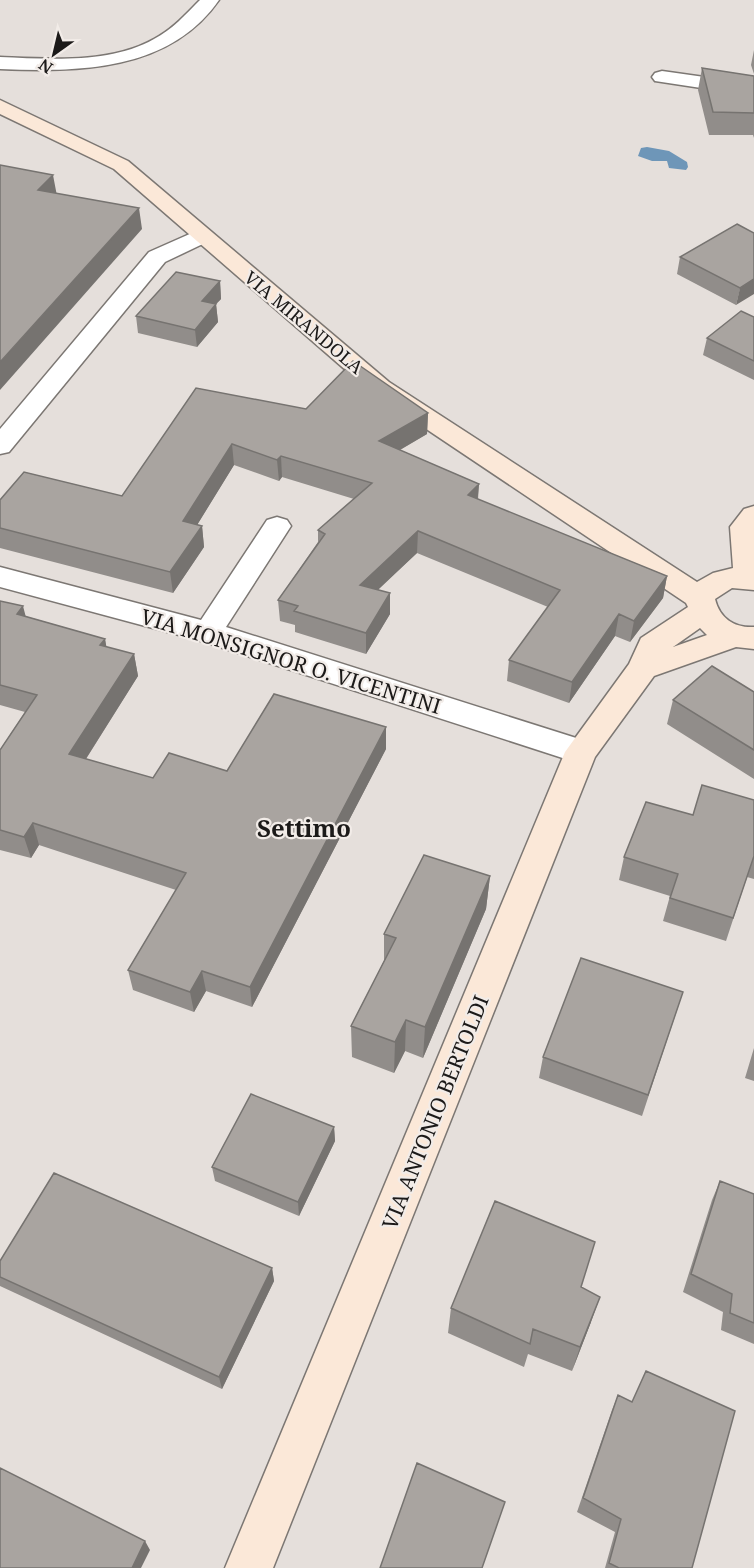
<svg xmlns="http://www.w3.org/2000/svg" width="754" height="1568" viewBox="0 0 754 1568" font-family="'Noto Serif',serif">
<style>
.water{fill:#6e96b8}
.lines{fill:none;stroke-linecap:round;stroke-linejoin:round}
.street-casing{stroke:#7c7773;stroke-width:3}
.secondary-casing{stroke:#7c7773;stroke-width:3}
.street{fill:#fff;fill-rule:evenodd}
.secondary{fill:#fbe8d8;fill-rule:evenodd}
.wall{fill:#918d8a}
.shaded-wall{fill:#767370}
.building{fill:#a9a4a0;stroke:#767370;stroke-width:1.5}
.labels{text-anchor:middle;dominant-baseline:central;stroke-width:4.5;stroke-linejoin:round;paint-order:stroke}
.far-street-label{font-size:18px;fill:#1c1a19;stroke:#f2ece8}
.street-label{font-size:21px;fill:#1c1a19;stroke:#f2ece8}
.quarter-label{font-size:24px;font-weight:bold;fill:#1c1a19;stroke:#f2ece8}
</style>
<rect width="100%" height="100%" fill="#e5dfdb"/>
<!-- water -->
<path class="water" d="M 647,147 L 669,151 L 687,162 L 688,167 L 686,170 L 669,168 L 667,161 L 652,161 L 638,156 L 641,148 Z"/>
<g class="lines">
<defs>
<path id="street" d="M 200,0 L 219,0 C 169,72 78,72 0,69 L 0,57 C 49,59 110,64 154,39 C 172,30 186,14 200,0 Z
M 662,71 L 754,84 L 754,96 L 655,81 L 652,77 L 655,73 Z
M 201,229 L 209,231 L 212,236 L 209,241 L 165,262 L 9,452 L 0,454 L 0,429 L 149,252 Z
M 277,517 L 287,520 L 291,526 L 226,627 L 592,743 L 597,752 L 592,761 L 581,764 L 201,641 L 0,587 L 0,567 L 201,620 L 267,520 Z"/>
<path id="secondary" d="M 0,100 L 128,161 L 389,382 L 697,582 L 713,573 L 733,568 L 730,527 L 744,509 L 754,506 L 754,590 L 732,588 L 715,599 C 720,619 735,628 754,627 L 754,649 L 736,647 L 654,676 L 595,757 L 273,1568 L 225,1568 L 565,752 L 629,664 L 641,638 L 688,607 L 686,603 L 371,392 L 114,169 L 0,114 ZM 700,628 L 707,635 L 673,647 Z"/>
</defs>
<!-- street casing -->
<use href="#street" class="street-casing"/>
<!-- secondary casing -->
<use href="#secondary" class="secondary-casing"/>
<!-- street -->
<use href="#street" class="street"/>
<!-- secondary -->
<use href="#secondary" class="secondary"/>
</g>
<!-- wall -->
<path class="wall" d="M 754,50 L 754,74 L 751,65 Z
M 702,68 L 754,76 L 754,138 L 753,135 L 709,135 L 698,90 Z
M 754,233 L 736,305 L 677,274 L 680,257 Z
M 220,281 L 221,299 L 216,304 L 218,322 L 197,347 L 138,333 L 136,316 Z
M 754,317 L 754,380 L 703,355 L 707,338 Z
M 306,409 L 428,413 L 427,434 L 400,450 L 479,484 L 478,500 L 667,576 L 663,598 L 630,642 L 615,636 L 569,703 L 507,681 L 509,660 L 548,607 L 417,553 L 378,589 L 390,614 L 366,654 L 295,632 L 295,625 L 280,621 L 278,600 L 318,542 L 318,530 L 354,499 L 282,477 L 279,481 L 234,465 L 197,525 L 202,526 L 204,547 L 173,593 L 0,548 L 0,500 L 122,496 Z
M 0,601 L 25,616 L 105,639 L 106,647 L 134,654 L 138,676 L 86,759 L 153,778 L 227,771 L 386,749 L 252,1007 L 206,991 L 194,1012 L 133,990 L 128,970 L 176,890 L 39,845 L 31,858 L 0,850 L 0,750 L 25,712 L 0,705 Z
M 754,692 L 754,779 L 667,724 L 673,700 Z
M 754,800 L 754,879 L 747,877 L 726,941 L 663,921 L 670,896 L 619,880 L 624,857 L 693,815 Z
M 490,876 L 486,909 L 423,1058 L 405,1051 L 394,1073 L 352,1057 L 351,1026 L 384,961 L 384,934 Z
M 683,992 L 642,1116 L 539,1078 L 543,1057 Z
M 754,1048 L 754,1081 L 745,1078 Z
M 334,1127 L 335,1141 L 299,1216 L 215,1181 L 212,1167 Z
M 720,1181 L 754,1194 L 754,1344 L 721,1330 L 723,1312 L 683,1292 L 712,1200 Z
M 0,1261 L 272,1268 L 274,1281 L 222,1389 L 0,1286 Z
M 581,1287 L 591,1322 L 572,1371 L 528,1354 L 524,1367 L 448,1333 L 451,1308 Z
M 618,1395 L 692,1568 L 605,1568 L 615,1532 L 577,1512 L 612,1410 Z"/>
<!-- shaded-wall -->
<path class="shaded-wall" d="M 53,175 L 57,196 L 38,190 Z
M 139,208 L 142,229 L 0,390 L 0,362 Z
M 754,279 L 754,294 L 736,305 L 740,288 Z
M 220,281 L 221,299 L 216,304 L 218,322 L 197,347 L 195,330 L 202,301 Z
M 428,413 L 427,434 L 379,462 L 379,441 Z
M 232,444 L 234,465 L 186,543 L 183,521 Z
M 281,456 L 282,477 L 279,481 L 277,460 Z
M 479,484 L 477,505 L 468,495 Z
M 202,526 L 204,547 L 173,593 L 170,572 Z
M 418,531 L 417,553 L 361,606 L 360,585 Z
M 667,576 L 663,598 L 630,642 L 634,621 Z
M 390,593 L 390,614 L 366,654 L 366,633 Z
M 23,606 L 29,629 L 17,614 Z
M 619,614 L 615,636 L 569,703 L 572,682 Z
M 105,639 L 109,661 L 100,645 Z
M 134,654 L 138,676 L 75,776 L 69,754 Z
M 386,727 L 386,749 L 252,1007 L 250,987 Z
M 33,823 L 39,845 L 31,858 L 24,837 Z
M 490,876 L 486,909 L 423,1058 L 425,1027 Z
M 202,971 L 206,991 L 194,1012 L 190,992 Z
M 406,1020 L 405,1051 L 394,1073 L 395,1042 Z
M 334,1127 L 335,1141 L 299,1216 L 298,1202 Z
M 272,1268 L 274,1281 L 222,1389 L 219,1377 Z
M 600,1297 L 591,1322 L 572,1371 L 580,1347 Z
M 145,1541 L 150,1550 L 141,1568 L 132,1568 Z"/>
<!-- building -->
<path class="building" d="M 702,68 L 754,76 L 754,113 L 713,112 Z
M 0,165 L 53,175 L 38,190 L 139,208 L 0,362 Z
M 737,224 L 754,233 L 754,279 L 740,288 L 680,257 Z
M 176,272 L 220,281 L 202,301 L 216,304 L 195,330 L 136,316 Z
M 741,311 L 754,317 L 754,361 L 707,338 Z
M 353,361 L 428,413 L 379,441 L 479,484 L 468,495 L 667,576 L 634,621 L 619,614 L 572,682 L 509,660 L 560,590 L 418,531 L 360,585 L 390,593 L 366,633 L 294,611 L 298,606 L 278,600 L 325,534 L 318,530 L 372,483 L 281,456 L 277,460 L 232,444 L 183,521 L 202,526 L 170,572 L 0,528 L 0,500 L 24,472 L 122,496 L 196,388 L 306,409 Z
M 0,601 L 23,606 L 17,614 L 105,639 L 100,645 L 134,654 L 69,754 L 153,778 L 169,753 L 227,771 L 274,694 L 386,727 L 250,987 L 202,971 L 190,992 L 128,970 L 186,873 L 33,823 L 24,837 L 0,830 L 0,750 L 37,695 L 0,685 Z
M 712,666 L 754,692 L 754,750 L 673,700 Z
M 702,785 L 754,800 L 754,856 L 733,918 L 670,898 L 678,874 L 624,857 L 646,802 L 693,815 Z
M 424,855 L 490,876 L 425,1027 L 406,1020 L 395,1042 L 351,1026 L 396,938 L 384,934 Z
M 581,958 L 683,992 L 648,1095 L 543,1057 Z
M 251,1094 L 334,1127 L 298,1202 L 212,1167 Z
M 54,1173 L 272,1268 L 219,1377 L 0,1277 L 0,1261 Z
M 720,1181 L 754,1194 L 754,1323 L 730,1313 L 732,1294 L 691,1274 Z
M 495,1201 L 595,1242 L 581,1287 L 600,1297 L 580,1347 L 533,1329 L 530,1344 L 451,1308 Z
M 646,1371 L 735,1411 L 692,1568 L 619,1568 L 609,1563 L 621,1519 L 583,1498 L 618,1395 L 632,1402 Z
M 417,1463 L 505,1502 L 482,1568 L 380,1568 Z
M 0,1468 L 145,1541 L 132,1568 L 0,1568 Z"/>
<g class="labels">
<!-- far-street labels -->
<g class="far-street-label">
<text transform="translate(304 322) rotate(40)">VIA MIRANDOLA</text>
</g>
<!-- street labels -->
<g class="street-label">
<text transform="translate(291 661) rotate(17)">VIA MONSIGNOR O. VICENTINI</text>
<text transform="translate(435 1112) rotate(-68)">VIA ANTONIO BERTOLDI</text>
</g>
<!-- quarter labels -->
<g class="quarter-label">
<text x="304" y="827">Settimo</text>
</g>
</g>
<!-- north arrow -->
<g transform="translate(54 54) rotate(214)" stroke="#f2ece8" stroke-width="4.5" paint-order="stroke">
<path d="M0-4.5L10 22L0 15L-10 22Z" fill="#1c1a19"/>
<text y="-9" font-size="16" font-weight="bold" text-anchor="middle" fill="#1c1a19">N</text>
</g>
</svg>
